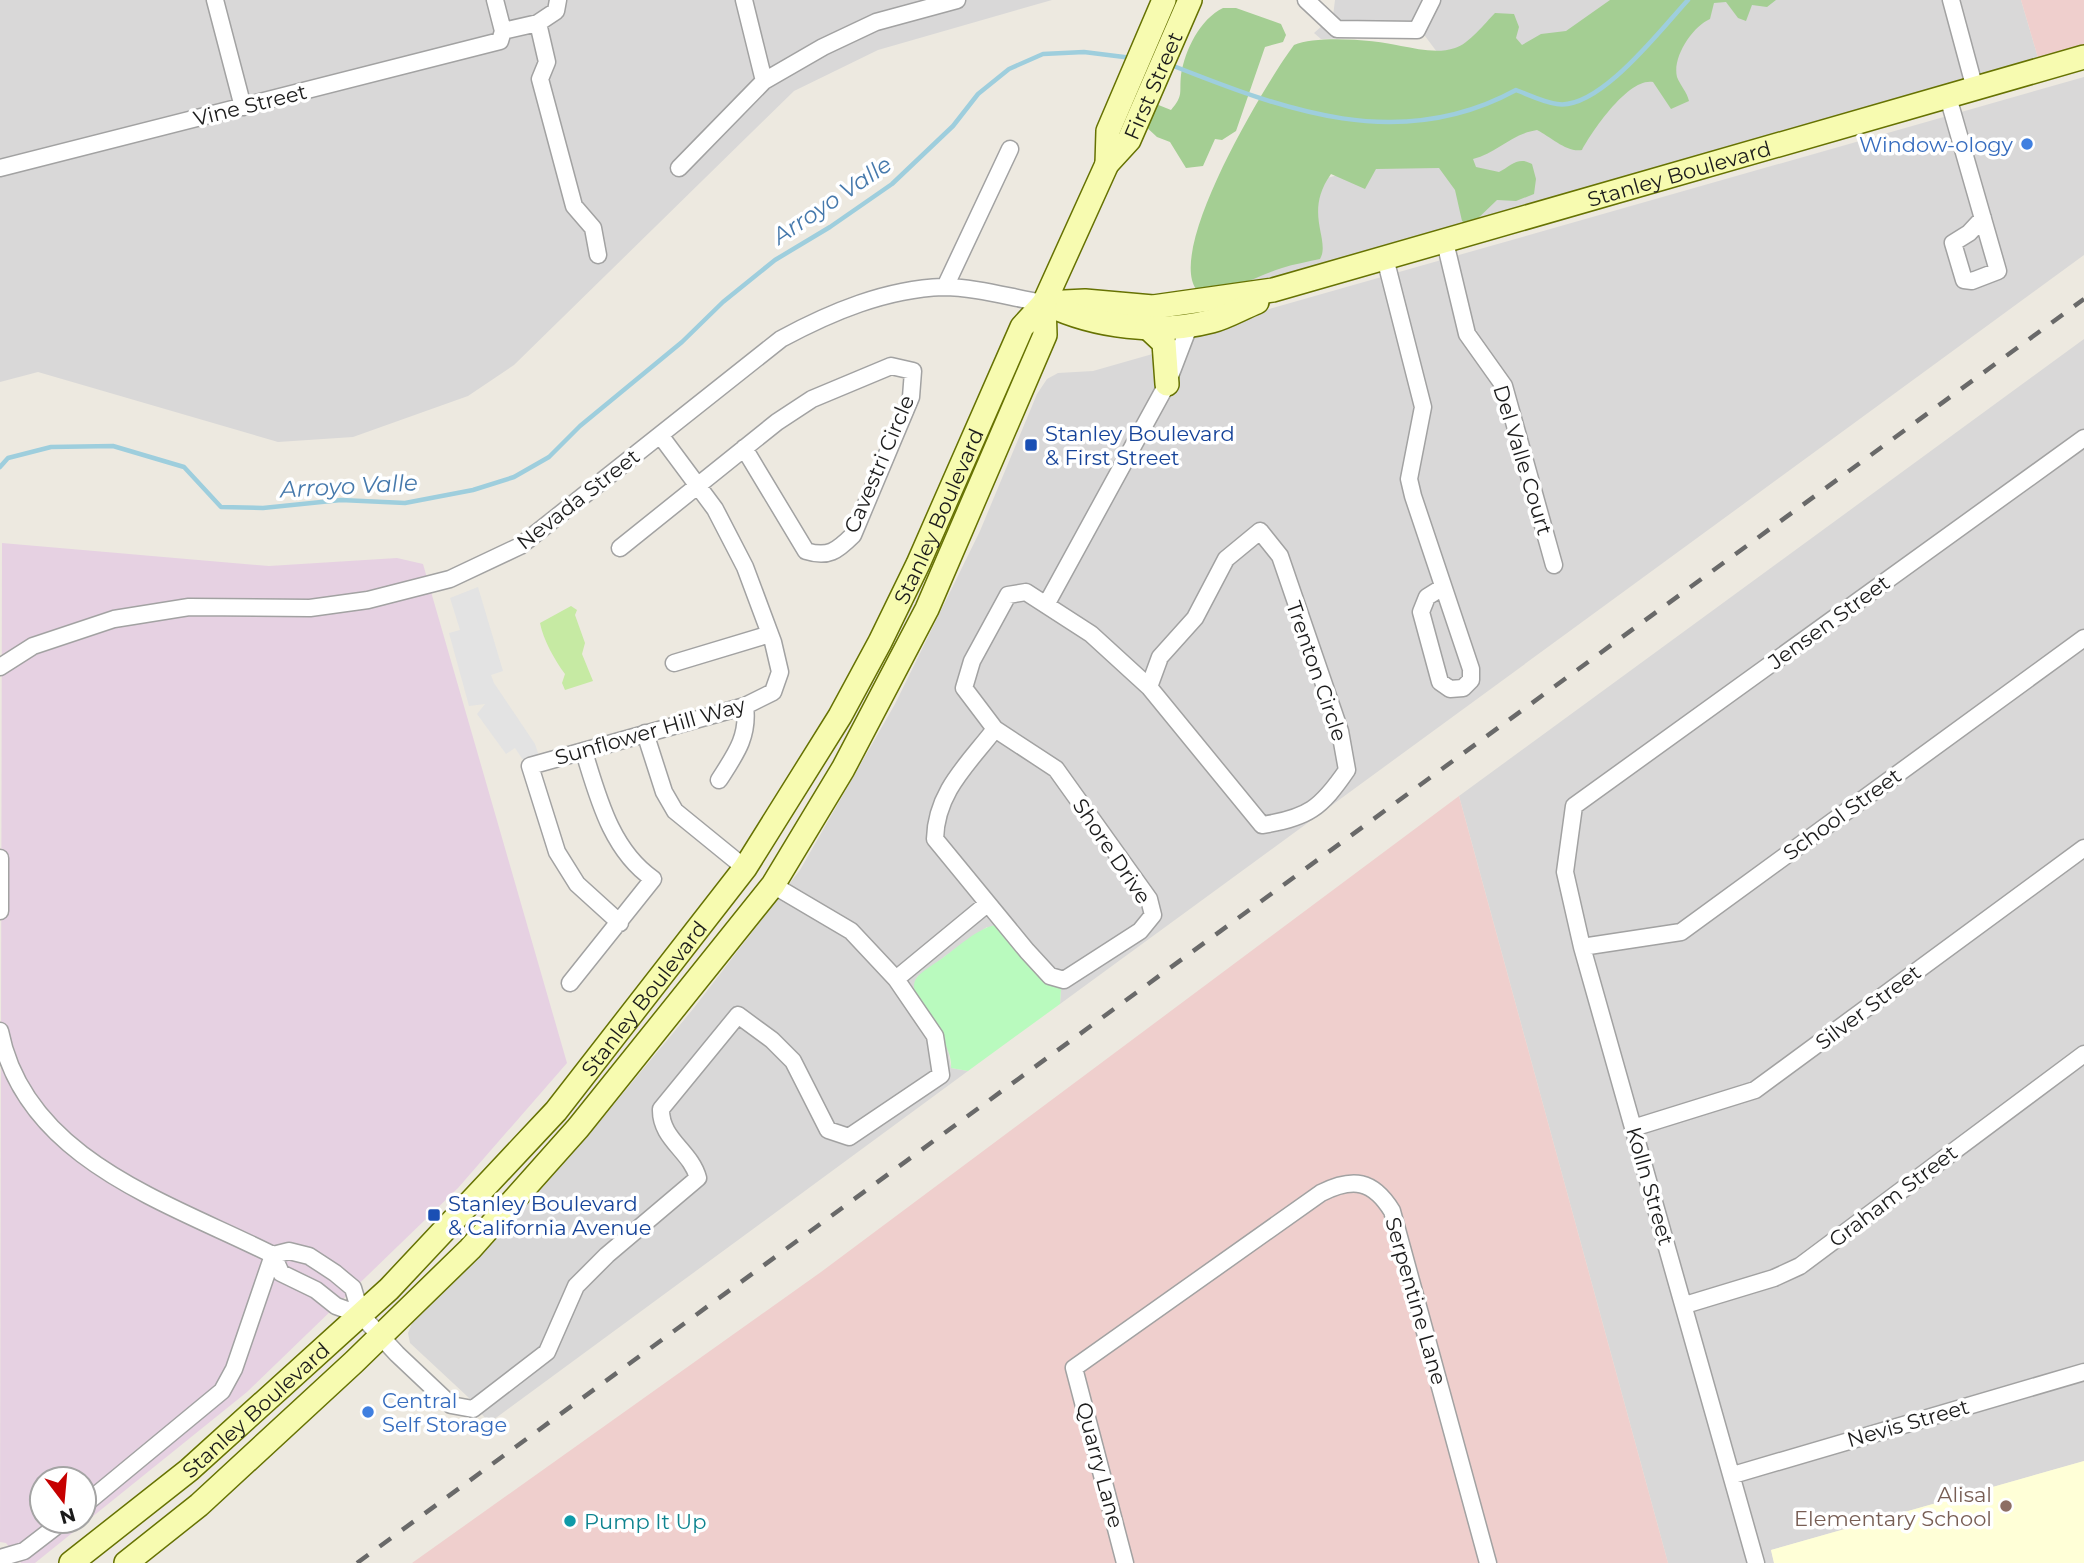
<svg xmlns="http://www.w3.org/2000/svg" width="2084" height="1563" viewBox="0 0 2084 1563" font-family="Montserrat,sans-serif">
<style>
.residential{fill:#d9d8d8}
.commercial{fill:#efcfcd}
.industrial{fill:#e6d1e2;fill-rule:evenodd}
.education{fill:#ffffd7}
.grass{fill:#c6eaa3}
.forest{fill:#a4ce93}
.park{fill:#b9fabe}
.parking{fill:#e3e3e3}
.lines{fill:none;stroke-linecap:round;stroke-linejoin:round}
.stream{stroke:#9ecedd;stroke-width:4.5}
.street-casing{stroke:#a2a2a2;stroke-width:19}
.secondary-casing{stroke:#667202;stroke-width:26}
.street{stroke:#fff;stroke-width:16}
.secondary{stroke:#f7fbb0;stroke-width:23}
.rail{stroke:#696969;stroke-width:4.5;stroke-dasharray:14 14;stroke-linecap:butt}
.shop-dot{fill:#3f7fe0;stroke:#fff;stroke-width:2.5}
.transit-dot{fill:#1a4fb4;stroke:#fff;stroke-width:2.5}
.education-dot{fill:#8d6e63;stroke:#fff;stroke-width:2.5}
.culture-dot{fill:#0f9aa8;stroke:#fff;stroke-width:2.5}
.labels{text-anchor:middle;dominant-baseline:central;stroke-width:7;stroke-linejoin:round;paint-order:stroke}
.street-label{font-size:21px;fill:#1b1b1b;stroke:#fff}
.shop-label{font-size:21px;fill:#366cbe;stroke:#fff;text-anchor:end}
.transit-label{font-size:21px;fill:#164399;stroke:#fff;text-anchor:start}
.education-label{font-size:21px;fill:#785e54;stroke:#fff;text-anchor:end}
.culture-label{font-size:21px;fill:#0d838f;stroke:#fff;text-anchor:start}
.water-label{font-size:23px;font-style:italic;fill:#4679ac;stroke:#fff}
</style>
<rect width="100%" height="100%" fill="#ede9e0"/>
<!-- residential -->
<path class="residential" d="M 0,0 L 1052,0 L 878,50 L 794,91 L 514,365 L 468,396 L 353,437 L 278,442 L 38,372 L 0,382 Z
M 1335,0 L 1611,0 L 1545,50 L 1443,60 L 1425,36 L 1321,39 L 1314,33 L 1333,16 Z
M 1708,0 L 2021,0 L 2039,61 L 1682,160 L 1371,251 L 1228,289 L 1256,197 L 1338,175 Z
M 2084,77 L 2084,255 L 1060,1004 L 1061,989 L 1042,979 L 987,927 L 955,949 L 917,977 L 915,998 L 947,1043 L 951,1068 L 968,1071 L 489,1423 L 468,1397 L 410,1343 L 408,1333 L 413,1321 L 454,1282 L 585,1139 L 693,1009 L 800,870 L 895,704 L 980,531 L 1037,394 L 1047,379 L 1058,373 L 1093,371 L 1184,345 L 1192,334 L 1206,327 Z
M 2084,339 L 2084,1461 L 1771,1550 L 1774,1563 L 1668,1563 L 1459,796 Z"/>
<!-- commercial -->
<path class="commercial" d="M 2021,0 L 2084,0 L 2084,47 L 2039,61 Z
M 1459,796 L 1668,1563 L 412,1563 L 821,1272 Z"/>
<!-- industrial -->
<path class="industrial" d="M 2,543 L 269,566 L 397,558 L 423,564 L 567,1063 L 458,1188 L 247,1392 L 35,1563 L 21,1563 L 6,1543 L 0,1542 ZM 42,1479 L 84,1479 L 84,1521 L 42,1521 Z"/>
<!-- education -->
<path class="education" d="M 2084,1461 L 2084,1563 L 1774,1563 L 1771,1550 Z"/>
<!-- grass -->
<path class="grass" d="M 571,606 L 577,610 L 575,615 L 585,643 L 582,654 L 593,681 L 565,690 L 562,683 L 565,674 C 555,661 543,639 540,623 Z"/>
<!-- forest -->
<path class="forest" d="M 1610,0 L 1776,0 L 1767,7 L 1752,5 L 1746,21 L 1738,18 L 1726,2 L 1714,3 L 1710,19 C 1693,26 1672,57 1677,77 C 1680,85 1687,92 1689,101 L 1671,109 L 1653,82 C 1629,77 1592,131 1582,150 C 1567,153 1551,137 1537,130 C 1511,134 1497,153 1473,159 L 1476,167 L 1499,172 C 1511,166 1518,156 1532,164 L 1536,179 L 1534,194 L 1516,201 L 1497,200 L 1470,226 L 1462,221 L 1455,190 L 1439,168 L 1376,169 L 1365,189 L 1331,174 C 1303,213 1331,240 1320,259 C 1307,262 1294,264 1282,268 C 1252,277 1229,296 1196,289 C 1167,247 1265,84 1294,45 C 1318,35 1376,40 1401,46 C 1419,49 1437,54 1455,48 C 1469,44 1485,23 1495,13 L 1514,14 L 1519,27 L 1516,38 L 1522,45 L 1541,34 L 1566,31 Z
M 1223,8 L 1236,8 L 1281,24 L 1286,35 L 1283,42 L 1265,47 L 1236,131 L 1222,140 L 1215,139 L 1203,166 L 1186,168 L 1170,142 L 1157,137 L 1143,124 L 1156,104 L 1171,110 C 1184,95 1179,93 1181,75 C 1185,50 1200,19 1223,8 Z"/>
<!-- park -->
<path class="park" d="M 995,925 L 1003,929 L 1042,979 L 1061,989 L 1060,1004 L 968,1071 L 951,1068 C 954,1035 899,997 918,976 C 925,969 936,963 944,957 C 959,946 977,929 995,925 Z"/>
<!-- parking -->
<path class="parking" d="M 478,587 L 503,671 L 491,675 L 494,683 L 535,744 L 539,756 L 523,760 L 515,748 L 506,754 L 477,714 L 485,704 L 469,706 L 449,633 L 460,630 L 450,598 Z"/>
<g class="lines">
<!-- stream -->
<path class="stream" d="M 1171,65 C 1285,110 1399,154 1516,90 C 1529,95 1543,102 1557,104 C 1599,111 1662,28 1688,0
M 0,467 L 8,458 L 51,447 L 113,446 L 184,467 L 221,507 L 263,508 L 341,500 L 405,503 L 473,490 L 514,477 L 549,457 L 580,426 L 682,342 L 723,302 L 775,260 L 830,227 L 892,184 L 953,126 L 978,94 L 1009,69 L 1043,54 L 1084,52 L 1132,58"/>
<defs>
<path id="street" d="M 215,0 L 243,107
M 744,0 L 764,81
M 1306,0 L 1337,29 L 1417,30 L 1432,0
M 1951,0 L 1975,89
M 538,23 L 547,62 L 540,79 L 574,206 L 593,228 L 598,255
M 503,31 L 538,23 L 556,11 L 558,0
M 1948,97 L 1998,271 L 1972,281 L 1964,280 L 1953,243 L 1969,233 L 1983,218
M 0,168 L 500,41 L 503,31 L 495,0
M 679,168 L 764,81 L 823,47 L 876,22 L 957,0
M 1445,242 L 1467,334 L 1504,386 L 1554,565
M 1385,258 L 1423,407 L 1409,479 L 1413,496 L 1471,669 L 1471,680 L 1463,688 L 1450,689 L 1440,682 L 1421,612 L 1427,597 L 1443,587
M 945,287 L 1010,149
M 1260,531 L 1280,556 L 1340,731 L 1347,770 C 1321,808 1308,818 1262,825 L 1149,687 L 1160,657 L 1195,618 L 1226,559 Z
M 620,548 L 777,422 L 812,399 L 891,366 L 913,371 L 911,397 L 853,535 C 837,551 828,558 806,551 L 744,448
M 1046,605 L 1167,384 L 1190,324
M 674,663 L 770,634
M 0,667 L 33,646 L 114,619 L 189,607 L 310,608 L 368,600 L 450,579 L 520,546 L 781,339 C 831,312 886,289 943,287 C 976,287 1012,298 1044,303
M 995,729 C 968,764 936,792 935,839 L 1027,951 L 1050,976 L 1064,980 L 1140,931 L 1153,915 L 1149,899 L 1056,769 L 995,729 L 964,688 L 972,661 L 1008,595 L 1026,592 L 1091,634 L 1149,687
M 645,733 L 664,792 L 675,811 L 745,868
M 719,780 C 735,755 749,737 745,706
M 0,858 L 0,911
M 620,923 L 577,884 L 557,852 L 530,766 L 745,706 L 773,692 L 780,672 L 773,642 L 745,567 L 715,509 L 660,435
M 1582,947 L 1681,932 L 2084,638
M 896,979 L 987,904
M 570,983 L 653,879 C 611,850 598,797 584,752
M 0,1031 C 25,1160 170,1203 273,1255 L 281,1273 L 316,1290 L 336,1306 L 361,1315
M 1633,1128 L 1755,1090 L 2084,848
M 273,1255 L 289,1251 L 309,1256 L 335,1273 L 353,1288 L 361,1315 L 397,1354 L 451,1405 L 473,1409 L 547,1352 L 576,1286 L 607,1255 L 698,1178 C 691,1151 660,1139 661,1109 L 738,1015 L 772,1040 L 793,1061 L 828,1130 L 849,1137 L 941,1075 L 935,1036 L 896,979 L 851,931 L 773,885
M 1685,1305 L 1774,1278 L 1800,1266 L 2084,1054
M 1733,1475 L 2084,1372
M 84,1505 L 222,1391 L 234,1369 L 273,1255
M 0,1558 L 24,1551 L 63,1521
M 1125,1563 L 1074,1368 L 1321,1193 C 1353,1177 1373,1180 1392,1211 L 1488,1563
M 1756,1563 L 1582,947 L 1565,872 L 1574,806 L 2084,438"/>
<g id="secondary">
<path d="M 1107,164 L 1108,131 L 1164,0"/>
<path id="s1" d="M 1044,303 L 1085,301 L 1153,307 L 1273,290 L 2084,57"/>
<path d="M 1047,304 C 1095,327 1159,335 1212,321 C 1227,317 1242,308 1257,302"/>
<path d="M 1147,327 L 1164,343 L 1167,384"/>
<path id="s2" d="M 71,1563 L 189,1470 L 389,1289 L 556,1111 L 745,868 L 840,716 L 880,642 L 918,564 L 1022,327 L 1044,303 L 1107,164 L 1129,140 L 1190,0"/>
<path d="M 126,1563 L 199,1505 L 354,1362 L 470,1249 L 578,1128 L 773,885 L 843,769 L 927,609 L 1045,335 L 1044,303"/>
</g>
</defs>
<!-- street casing -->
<use href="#street" class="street-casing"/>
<!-- secondary casing -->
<use href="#secondary" class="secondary-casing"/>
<!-- street -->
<use href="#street" class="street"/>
<!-- secondary -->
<use href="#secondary" class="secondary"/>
<!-- rail -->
<path class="rail" d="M 357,1563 L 2084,299"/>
</g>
<!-- markers -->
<g class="shop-dot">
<circle cx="2027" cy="144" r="7"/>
<circle cx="368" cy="1412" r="7"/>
</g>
<g class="transit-dot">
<rect x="1024" y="438" width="14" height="14" rx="3.5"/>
<rect x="427" y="1208" width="14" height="14" rx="3.5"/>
</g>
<circle class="education-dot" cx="2006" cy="1506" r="7"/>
<circle class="culture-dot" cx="570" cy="1521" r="7"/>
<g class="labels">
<!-- street labels -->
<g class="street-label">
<text stroke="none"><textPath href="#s2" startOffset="1858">First Street</textPath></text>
<text transform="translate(250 105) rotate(-14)">Vine Street</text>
<text stroke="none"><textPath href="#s1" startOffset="653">Stanley Boulevard</textPath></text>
<text transform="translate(1523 460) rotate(73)">Del Valle Court</text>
<text transform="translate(879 464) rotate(-67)">Cavestri Circle</text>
<text transform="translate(578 499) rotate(-38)">Nevada Street</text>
<text stroke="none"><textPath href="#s2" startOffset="1374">Stanley Boulevard</textPath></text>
<text transform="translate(1829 622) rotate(-36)">Jensen Street</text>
<text transform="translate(1317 671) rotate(71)">Trenton Circle</text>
<text transform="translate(650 731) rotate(-16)">Sunflower Hill Way</text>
<text transform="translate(1842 814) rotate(-36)">School Street</text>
<text transform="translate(1112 851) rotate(56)">Shore Drive</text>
<text stroke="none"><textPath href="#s2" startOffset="807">Stanley Boulevard</textPath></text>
<text transform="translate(1868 1007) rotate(-37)">Silver Street</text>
<text transform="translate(1650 1186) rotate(74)">Kolln Street</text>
<text transform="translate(1893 1196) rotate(-37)">Graham Street</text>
<text transform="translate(1416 1301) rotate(74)">Serpentine Lane</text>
<text stroke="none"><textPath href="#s2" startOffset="240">Stanley Boulevard</textPath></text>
<text transform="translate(1908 1423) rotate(-16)">Nevis Street</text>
<text transform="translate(1100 1465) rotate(75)">Quarry Lane</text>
</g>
<!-- shop labels -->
<g class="shop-label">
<text x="2013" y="144">Window-ology</text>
<text x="382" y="1400" text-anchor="start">Central<tspan x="382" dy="24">Self Storage</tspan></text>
</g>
<!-- transit labels -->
<g class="transit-label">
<text x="1045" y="433">Stanley Boulevard<tspan x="1045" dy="24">&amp; First Street</tspan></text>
<text x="448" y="1203">Stanley Boulevard<tspan x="448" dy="24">&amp; California Avenue</tspan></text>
</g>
<!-- education labels -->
<g class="education-label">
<text x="1992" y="1494">Alisal<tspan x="1992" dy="24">Elementary School</tspan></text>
</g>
<!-- culture labels -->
<g class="culture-label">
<text x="584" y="1521">Pump It Up</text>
</g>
<!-- water labels -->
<g class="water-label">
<text transform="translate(832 200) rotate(-34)">Arroyo Valle</text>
<text transform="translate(349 486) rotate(-3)">Arroyo Valle</text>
</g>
</g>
<!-- north arrow -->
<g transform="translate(63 1500) rotate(164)"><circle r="33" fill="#ffffff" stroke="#a4a4a4" stroke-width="2"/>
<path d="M0-5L12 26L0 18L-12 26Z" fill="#c60000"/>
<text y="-10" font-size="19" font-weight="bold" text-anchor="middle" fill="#1b1b1b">N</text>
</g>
</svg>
